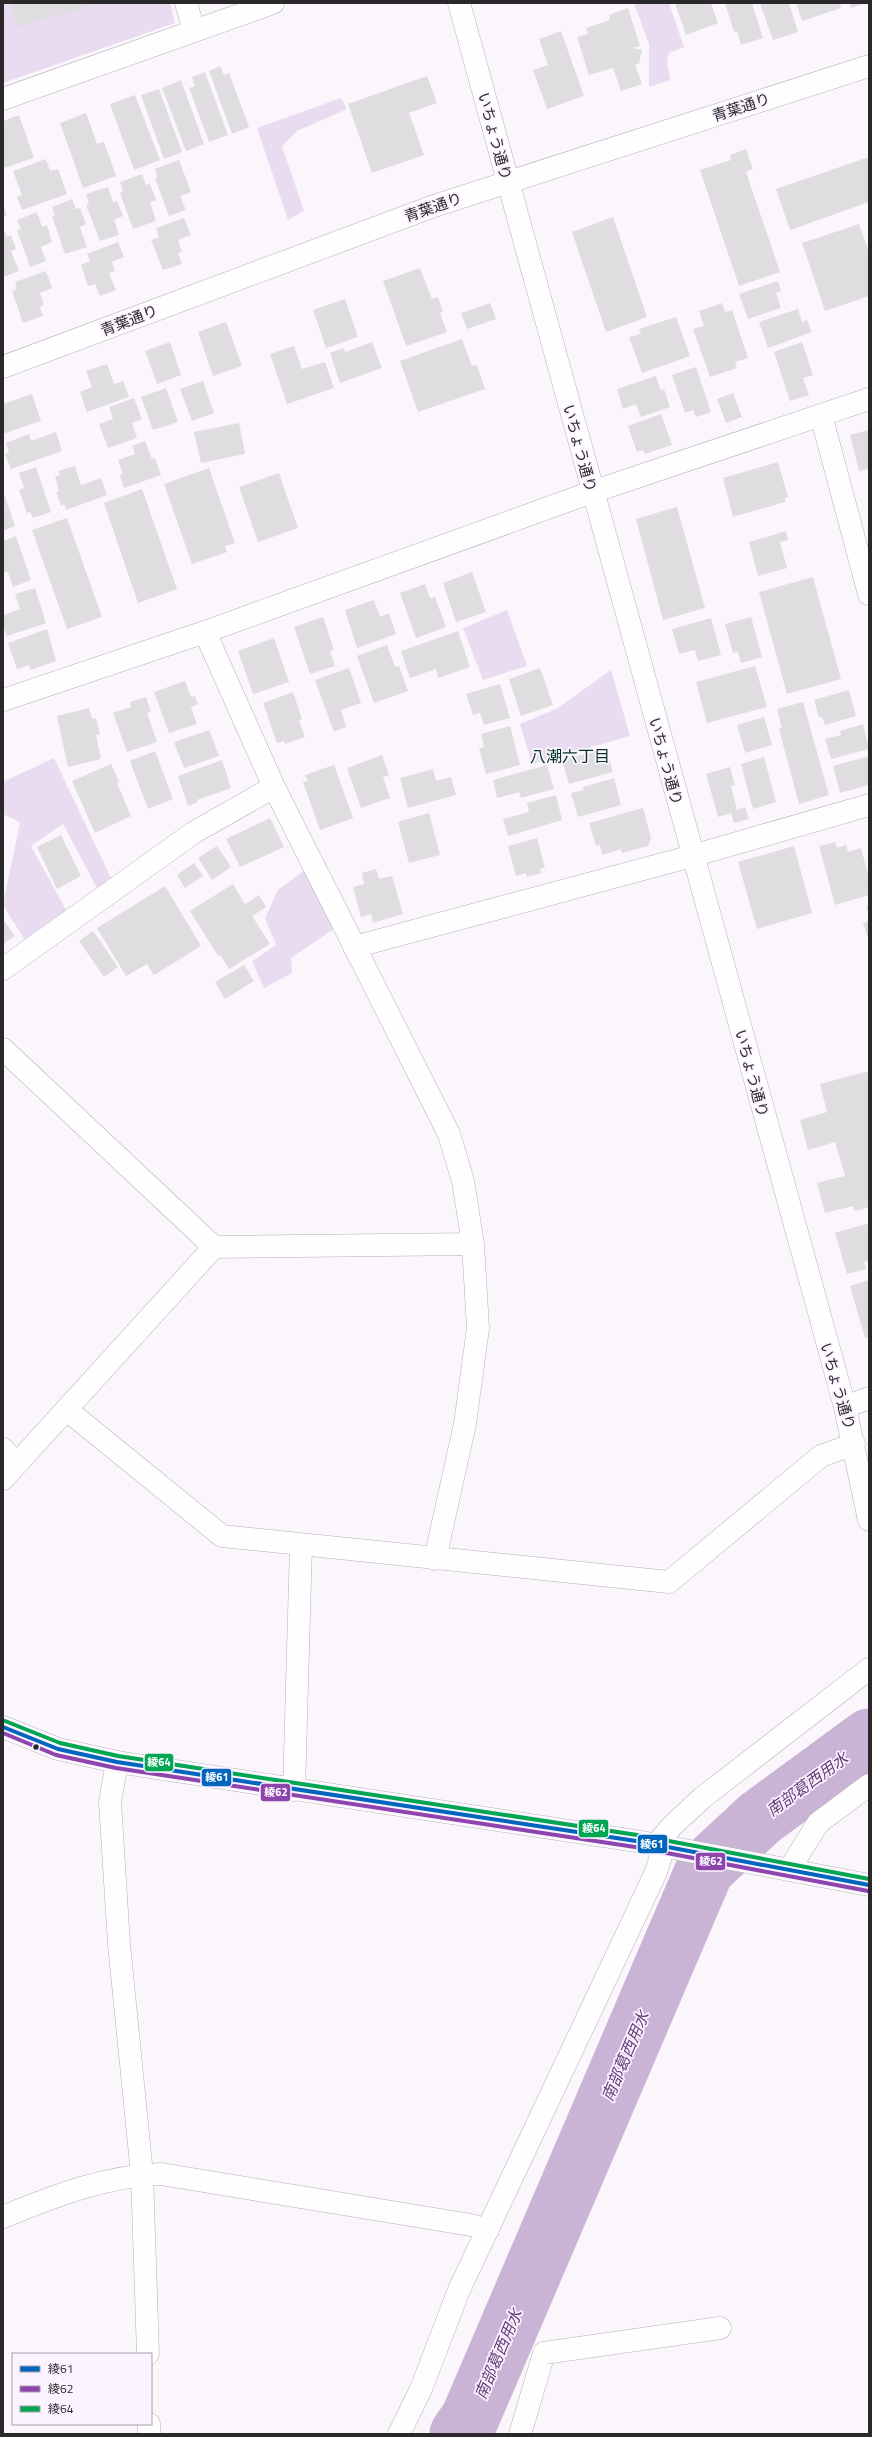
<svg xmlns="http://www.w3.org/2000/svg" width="872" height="2437" viewBox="0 0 872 2437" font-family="'Titillium Web','Noto Sans JP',sans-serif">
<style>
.green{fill:#e9dcf0}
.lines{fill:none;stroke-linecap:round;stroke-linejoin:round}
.river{stroke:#cab4d6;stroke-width:59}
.building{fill:#e0dde1}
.minor-casing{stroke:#b4b1b5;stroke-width:23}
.major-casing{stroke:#b4b1b5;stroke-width:23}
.minor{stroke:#fefeff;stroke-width:22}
.major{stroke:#fefeff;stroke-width:22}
.bus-1-casing{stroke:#fbf3ff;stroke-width:7}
.bus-2-casing{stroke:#fbf3ff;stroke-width:7}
.bus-3-casing{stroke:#fbf3ff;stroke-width:7}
.bus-1{stroke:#0065bd;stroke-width:4}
.bus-2{stroke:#8e44ad;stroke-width:4}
.bus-3{stroke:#00a651;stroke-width:4}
.bus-dot{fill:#2b282c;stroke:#fbf3ff;stroke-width:1.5}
.labels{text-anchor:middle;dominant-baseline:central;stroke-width:3.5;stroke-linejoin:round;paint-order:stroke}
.street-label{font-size:15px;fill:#2b282c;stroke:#fbf3ff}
.neighbourhood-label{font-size:16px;fill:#043625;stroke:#fbf3ff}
.water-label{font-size:16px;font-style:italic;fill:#653c78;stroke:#fbf3ff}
.line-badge{stroke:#fbf3ff;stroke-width:1.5}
.badge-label{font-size:11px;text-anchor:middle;font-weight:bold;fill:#fff}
</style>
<rect width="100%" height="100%" fill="#faf6fc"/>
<!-- green -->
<path class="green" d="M 3,3 L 170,3 L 175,23 L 3,83 Z
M 634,3 L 669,3 L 684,47 L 669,53 L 667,61 L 670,80 L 649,87 L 649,44 Z
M 341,98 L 347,109 L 297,131 L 282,146 L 304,211 L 288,220 L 257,128 Z
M 507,610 L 527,666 L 483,680 L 463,628 Z
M 611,670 L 630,736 L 532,764 L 520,724 L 558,708 Z
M 54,758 L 111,878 L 97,888 L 63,824 L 31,846 L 66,910 L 24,939 L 3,905 L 20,822 L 3,814 L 3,782 Z
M 305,870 L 334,929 L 291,958 L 292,973 L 264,988 L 252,961 L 276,945 L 265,918 L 278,890 Z"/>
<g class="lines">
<!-- river -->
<path class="river" d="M 459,2434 L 470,2418 L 705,1869 L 760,1818 L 869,1738"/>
</g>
<!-- building -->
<path class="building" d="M 10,3 L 101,3 L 17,27 Z
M 675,3 L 711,3 L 718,23 L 686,35 Z
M 725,3 L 752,3 L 763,38 L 741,45 L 737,31 L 734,32 Z
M 760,3 L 789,3 L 798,32 L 773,40 Z
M 796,3 L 840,3 L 841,8 L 802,21 Z
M 850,3 L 866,3 L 851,8 Z
M 628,8 L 640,46 L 633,48 L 642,50 L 639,64 L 635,64 L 642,84 L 621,91 L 613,68 L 589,75 L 577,37 L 588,34 L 586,28 L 610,20 L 609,15 Z
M 561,31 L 584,96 L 547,109 L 533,70 L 548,65 L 539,39 Z
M 220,66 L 224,75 L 229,73 L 249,127 L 232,134 L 209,71 Z
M 205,72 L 228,135 L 209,142 L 189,88 L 195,86 L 192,77 Z
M 427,76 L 437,103 L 409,113 L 424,155 L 372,173 L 348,104 Z
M 181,80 L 204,144 L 186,151 L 162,88 Z
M 159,89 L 182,152 L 164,159 L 141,95 Z
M 135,95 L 160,160 L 134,170 L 110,104 Z
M 86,113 L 97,144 L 104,142 L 116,176 L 83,188 L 60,123 Z
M 19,115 L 34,158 L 4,168 L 3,121 Z
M 746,149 L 753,169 L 746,172 L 780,272 L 739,286 L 700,170 L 731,160 L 730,155 Z
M 869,157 L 869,202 L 790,230 L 776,189 Z
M 46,159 L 50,171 L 58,169 L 67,194 L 22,210 L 17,197 L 22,195 L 13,171 Z
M 179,160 L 191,192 L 180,196 L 186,210 L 169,216 L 155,178 L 157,177 L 155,169 Z
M 142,174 L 146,185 L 150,184 L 156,200 L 150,202 L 156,221 L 133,229 L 120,193 L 123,191 L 120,182 Z
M 108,187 L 113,202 L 117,201 L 123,216 L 114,220 L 119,235 L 100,241 L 86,205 L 89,204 L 86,194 Z
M 72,199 L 76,209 L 80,208 L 86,224 L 80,227 L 87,247 L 65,254 L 52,216 L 55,215 L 52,207 Z
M 3,204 L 7,216 L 3,217 Z
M 37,212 L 42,227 L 47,225 L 52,242 L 41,247 L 46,261 L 30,267 L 17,230 L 21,229 L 17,220 Z
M 613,217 L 647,317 L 606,332 L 572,232 Z
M 184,218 L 191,235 L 178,240 L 182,252 L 178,253 L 182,264 L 163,270 L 151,240 L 159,237 L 156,228 Z
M 859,224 L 869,252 L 869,296 L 825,311 L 802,243 Z
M 3,227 L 7,237 L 11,235 L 16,249 L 11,251 L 19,271 L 3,277 Z
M 118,242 L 124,257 L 112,262 L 115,271 L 109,273 L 116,290 L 100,296 L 95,284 L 88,286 L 81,265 L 90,261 L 87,254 Z
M 420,268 L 432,299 L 438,297 L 443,312 L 440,313 L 447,332 L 406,346 L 383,281 Z
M 46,271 L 52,288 L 40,293 L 44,305 L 40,307 L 43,316 L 23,323 L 12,291 L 17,289 L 15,282 Z
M 778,281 L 781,291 L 776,293 L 781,308 L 748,319 L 739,294 Z
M 345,299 L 358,337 L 326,348 L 313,310 Z
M 490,303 L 496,319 L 467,329 L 461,313 Z
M 722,303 L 725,312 L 732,310 L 748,358 L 735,362 L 737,368 L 710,377 L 693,329 L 704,326 L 699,311 Z
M 798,309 L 802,322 L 807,320 L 812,332 L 768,348 L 759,322 Z
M 676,317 L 690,356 L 642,373 L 629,337 L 641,334 L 639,329 Z
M 226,322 L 242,366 L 213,376 L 198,332 Z
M 462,339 L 472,366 L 477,365 L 485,389 L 418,412 L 400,361 Z
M 170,342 L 181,375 L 157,384 L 145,351 Z
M 372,342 L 382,368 L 340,383 L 330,353 L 344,348 L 345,352 Z
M 802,342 L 813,375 L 803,378 L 809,395 L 790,401 L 774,352 Z
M 294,346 L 302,369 L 325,362 L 334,388 L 287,404 L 270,354 Z
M 107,364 L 114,384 L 123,381 L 129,397 L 87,412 L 80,392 L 92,387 L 86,371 Z
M 696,367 L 711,412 L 696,417 L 693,410 L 685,413 L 672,375 Z
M 656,376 L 661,391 L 664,389 L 670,407 L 641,417 L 636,404 L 623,409 L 617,389 Z
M 203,381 L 214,413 L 192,421 L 180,389 Z
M 166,388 L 178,422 L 153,430 L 141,397 Z
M 733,393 L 742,417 L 726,423 L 717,399 Z
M 32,394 L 41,421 L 3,434 L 3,404 Z
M 134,398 L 142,419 L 132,423 L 137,438 L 108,448 L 99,424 L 113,419 L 109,407 Z
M 661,414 L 672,445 L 645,454 L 643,450 L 637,452 L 628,426 Z
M 239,423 L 245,454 L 201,463 L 194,432 Z
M 869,430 L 869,469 L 859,471 L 850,435 Z
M 56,432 L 62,451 L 11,469 L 5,454 L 9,452 L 6,443 L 29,434 L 31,441 Z
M 145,441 L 152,459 L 155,458 L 161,475 L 124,488 L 120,475 L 123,474 L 118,460 L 135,454 L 132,446 Z
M 778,462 L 788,497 L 785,498 L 785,502 L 733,517 L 723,478 Z
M 75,466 L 81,485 L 101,478 L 107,495 L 66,510 L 64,504 L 61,506 L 56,492 L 59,491 L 55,476 L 60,475 L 58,471 Z
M 36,467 L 51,512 L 33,518 L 30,512 L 27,513 L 19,490 L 24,488 L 19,473 Z
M 209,468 L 235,543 L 225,546 L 227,552 L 192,564 L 164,484 Z
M 279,473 L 298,528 L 258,542 L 239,487 Z
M 142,489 L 177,589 L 138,603 L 104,503 Z
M 5,496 L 15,526 L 3,531 L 3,497 Z
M 677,507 L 705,608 L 663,620 L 636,519 Z
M 67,518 L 102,617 L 67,629 L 32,530 Z
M 786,531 L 788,540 L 780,542 L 787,568 L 758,576 L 749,542 Z
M 16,536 L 31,580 L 13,587 L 8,572 L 3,573 L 3,541 Z
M 472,572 L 486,612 L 456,622 L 443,583 Z
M 813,577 L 841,679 L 787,694 L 759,592 Z
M 425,584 L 430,598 L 435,597 L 446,627 L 416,638 L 400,593 Z
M 35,588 L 46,623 L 7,636 L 3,626 L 3,615 L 20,609 L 15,594 Z
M 374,600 L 380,617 L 389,613 L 396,634 L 357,648 L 345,610 Z
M 323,617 L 334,650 L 330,651 L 335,666 L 310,674 L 294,627 Z
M 751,617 L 762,657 L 741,663 L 738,652 L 733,653 L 725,624 Z
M 711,618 L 721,655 L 698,661 L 695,650 L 679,654 L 672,629 Z
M 47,629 L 56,661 L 31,670 L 29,665 L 17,669 L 8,643 Z
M 458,631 L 470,667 L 438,678 L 436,669 L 410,678 L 401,651 Z
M 274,638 L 289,682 L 253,694 L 238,651 Z
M 387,645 L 395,667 L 399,666 L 408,691 L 374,703 L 357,656 Z
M 755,666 L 767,707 L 707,723 L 696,682 Z
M 349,668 L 361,703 L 341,710 L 346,727 L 334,732 L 315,680 Z
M 540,668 L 553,705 L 521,716 L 509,679 Z
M 185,681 L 191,697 L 195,696 L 198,704 L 191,707 L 197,724 L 169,733 L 154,692 Z
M 500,684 L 510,718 L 484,725 L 480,713 L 473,715 L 466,694 Z
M 849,690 L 856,716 L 825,725 L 822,717 L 819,717 L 814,700 Z
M 293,692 L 302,719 L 299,720 L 305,737 L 285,744 L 284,741 L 277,743 L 263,703 Z
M 146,697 L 151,712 L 147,713 L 157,742 L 127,752 L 113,713 L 131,707 L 130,702 Z
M 803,702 L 829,795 L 799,804 L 779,729 L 782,728 L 777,709 Z
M 89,708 L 92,719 L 96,718 L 100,734 L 96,735 L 101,759 L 68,767 L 57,716 Z
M 764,717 L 772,745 L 745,753 L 737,725 Z
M 863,724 L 869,749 L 831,759 L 825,739 L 841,735 L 840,731 Z
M 510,726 L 520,765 L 486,774 L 479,748 L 484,747 L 481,734 Z
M 209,730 L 219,756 L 184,768 L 174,742 Z
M 606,748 L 613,772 L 569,784 L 562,760 Z
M 155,751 L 173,799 L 148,809 L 130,761 Z
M 382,755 L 389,775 L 383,777 L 390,798 L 361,808 L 347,768 Z
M 869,756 L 869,785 L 840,793 L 833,766 Z
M 764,757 L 776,802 L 753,809 L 741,764 Z
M 222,760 L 231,788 L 197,800 L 198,802 L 188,806 L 178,776 Z
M 111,764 L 119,782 L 117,783 L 131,816 L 95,833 L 72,781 Z
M 334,765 L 353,818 L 320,830 L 303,782 L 308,781 L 305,775 Z
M 547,765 L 554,789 L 521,798 L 519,792 L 497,798 L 493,780 Z
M 730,767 L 735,785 L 731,786 L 737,810 L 745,807 L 749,819 L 734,823 L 731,813 L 718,817 L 706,774 Z
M 433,769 L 436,781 L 451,777 L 456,795 L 408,808 L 400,778 Z
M 614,778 L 621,805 L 578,817 L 571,793 L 584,790 L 583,787 Z
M 556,795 L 562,820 L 508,836 L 503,819 L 529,812 L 527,803 Z
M 643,808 L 651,838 L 648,846 L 622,853 L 621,849 L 602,855 L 600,845 L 596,846 L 589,823 Z
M 429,813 L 440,855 L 409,863 L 398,822 Z
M 270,818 L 284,847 L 240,867 L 226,839 Z
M 61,835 L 81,876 L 57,889 L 37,847 Z
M 537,838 L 545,868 L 540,869 L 541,873 L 527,877 L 526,873 L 516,876 L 508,846 Z
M 835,842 L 837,848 L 846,845 L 848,852 L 861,848 L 869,878 L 869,895 L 835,905 L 819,846 Z
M 217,846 L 231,867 L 212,880 L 198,858 Z
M 794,846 L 812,913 L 757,929 L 738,862 Z
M 194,863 L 203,876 L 185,888 L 177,875 Z
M 376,869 L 379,879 L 392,876 L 403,914 L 373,923 L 371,914 L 361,917 L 353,887 L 364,884 L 362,873 Z
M 233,884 L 245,904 L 259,895 L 266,907 L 252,916 L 270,944 L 229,969 L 220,955 L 218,956 L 190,911 Z
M 165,886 L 201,946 L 154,975 L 147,964 L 126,976 L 97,928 Z
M 869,905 L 869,916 L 866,906 Z
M 3,919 L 15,936 L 3,944 Z
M 869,921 L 869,941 L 863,923 Z
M 93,931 L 118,967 L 104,977 L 79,941 Z
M 244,965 L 254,981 L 225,999 L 215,982 Z
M 869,1071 L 869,1207 L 855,1211 L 853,1206 L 825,1213 L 817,1183 L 845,1176 L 835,1142 L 808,1150 L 800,1120 L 827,1112 L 820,1084 Z
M 869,1223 L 869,1261 L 864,1262 L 866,1269 L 847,1274 L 835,1233 Z
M 869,1280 L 869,1337 L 865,1338 L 850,1286 Z"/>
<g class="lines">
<defs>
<path id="minor" d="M 186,3 L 194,31
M 459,3 L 845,1407 L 869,1520
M 3,99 L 273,3
M 3,367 L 434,206 L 869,66
M 821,415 L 869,594
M 205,632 L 274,787 L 449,1134 L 463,1181 L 473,1244 L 478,1328 L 465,1424 L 435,1559
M 3,700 L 205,632 L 592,492 L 869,399
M 354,947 L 692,856 L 869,805
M 3,969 L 193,833 L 274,787
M 3,1049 L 214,1247
M 845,1407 L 869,1398
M 67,1410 L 222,1536 L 669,1582 L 821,1456 L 854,1444
M 3,1449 L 16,1464
M 3,1479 L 214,1247 L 473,1244
M 117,1762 L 110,1802 L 119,1944 L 142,2174 L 148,2354
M 294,1790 L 301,1545
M 656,1845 L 672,1826 L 702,1798 L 869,1669
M 789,1870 L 818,1823 L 869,1785
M 3,2217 C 54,2196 105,2176 161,2174 L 471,2225 L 488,2230
M 149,2424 L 149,2434
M 399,2434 L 421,2389 L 459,2290 L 656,1872 L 664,1846
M 520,2434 L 544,2353 L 720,2328"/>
<path id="major" d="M 3,1727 L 58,1749 L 117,1762 L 636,1841 L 869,1885"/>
</defs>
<!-- minor casing -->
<use href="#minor" class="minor-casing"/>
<!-- major casing -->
<use href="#major" class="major-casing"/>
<!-- minor -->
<use href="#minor" class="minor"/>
<!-- major -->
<use href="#major" class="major"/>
<defs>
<path id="bus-1" d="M 3,1727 L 58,1749 L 117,1762 L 636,1841 L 869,1885"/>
<path id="bus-2" d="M 3,1733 L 56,1755 L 116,1768 L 635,1847 L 868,1891"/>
<path id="bus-3" d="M 5,1721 L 60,1743 L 118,1756 L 637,1835 L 869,1879"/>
</defs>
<!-- bus-1 casing -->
<use href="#bus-1" class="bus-1-casing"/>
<!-- bus-2 casing -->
<use href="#bus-2" class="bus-2-casing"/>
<!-- bus-3 casing -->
<use href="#bus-3" class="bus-3-casing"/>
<!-- bus-1 -->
<use href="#bus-1" class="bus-1"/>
<!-- bus-2 -->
<use href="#bus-2" class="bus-2"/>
<!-- bus-3 -->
<use href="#bus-3" class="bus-3"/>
</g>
<!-- markers -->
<circle class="bus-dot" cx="36" cy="1747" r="3.5"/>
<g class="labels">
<!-- street labels -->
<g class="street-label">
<text transform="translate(741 107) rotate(-18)">青葉通り</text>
<text transform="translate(495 136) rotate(75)">いちょう通り</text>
<text transform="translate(433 207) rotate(-19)">青葉通り</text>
<text transform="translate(129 320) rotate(-21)">青葉通り</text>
<text transform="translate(580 448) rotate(75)">いちょう通り</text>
<text transform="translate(666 761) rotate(75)">いちょう通り</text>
<text transform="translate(752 1073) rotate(75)">いちょう通り</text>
<text transform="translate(838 1386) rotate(74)">いちょう通り</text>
</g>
<!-- neighbourhood labels -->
<g class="neighbourhood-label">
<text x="570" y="756">八潮六丁目</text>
</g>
<!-- water labels -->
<g class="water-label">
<text transform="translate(807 1784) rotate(-36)">南部葛西用水</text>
<text transform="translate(625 2056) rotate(-67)">南部葛西用水</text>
<text transform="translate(498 2354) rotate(-67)">南部葛西用水</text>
</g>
</g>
<g class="line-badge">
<rect x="144" y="1753" width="30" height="19" rx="4" fill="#00a651"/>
<rect x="201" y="1768" width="31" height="19" rx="4" fill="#0065bd"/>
<rect x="260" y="1783" width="31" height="19" rx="4" fill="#8e44ad"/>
<rect x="578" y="1819" width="31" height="19" rx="4" fill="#00a651"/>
<rect x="637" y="1834" width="31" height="20" rx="4" fill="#0065bd"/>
<rect x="695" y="1852" width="31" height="19" rx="4" fill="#8e44ad"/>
</g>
<g class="badge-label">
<text x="159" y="1766">綾64</text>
<text x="217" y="1781">綾61</text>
<text x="276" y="1796">綾62</text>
<text x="594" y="1832">綾64</text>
<text x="652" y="1848">綾61</text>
<text x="711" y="1865">綾62</text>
</g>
<!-- border -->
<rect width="872" height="2437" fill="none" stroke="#2b282c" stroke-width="8"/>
<!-- legend -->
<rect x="12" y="2353" width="140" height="72" fill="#fbf3ff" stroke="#a8a2ab"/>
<rect x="20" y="2366" width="20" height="6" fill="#0065bd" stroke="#a8a2ab"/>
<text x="48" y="2373" font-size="12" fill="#2b282c">綾61</text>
<rect x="20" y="2386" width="20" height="6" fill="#8e44ad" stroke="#a8a2ab"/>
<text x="48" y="2393" font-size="12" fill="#2b282c">綾62</text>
<rect x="20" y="2406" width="20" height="6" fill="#00a651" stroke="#a8a2ab"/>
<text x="48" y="2413" font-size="12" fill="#2b282c">綾64</text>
</svg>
